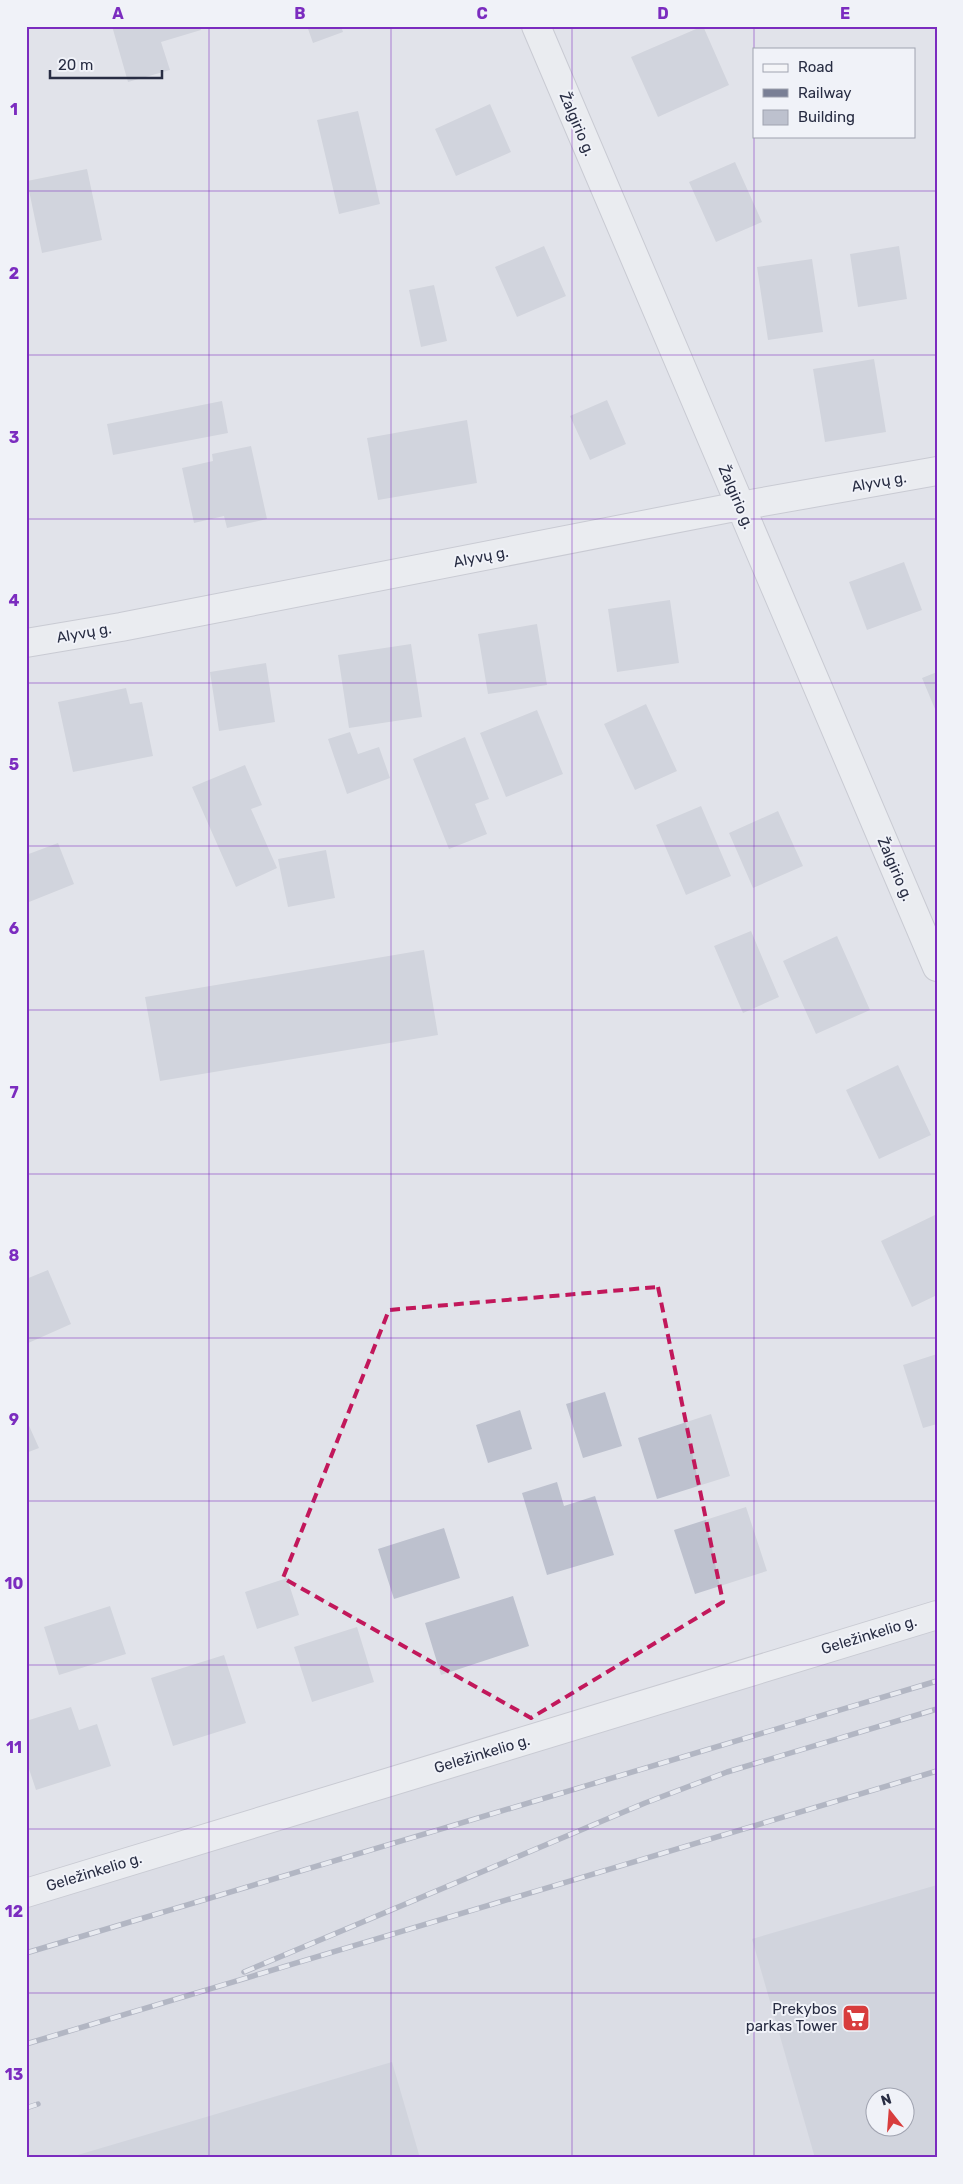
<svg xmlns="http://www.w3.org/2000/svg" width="963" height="2184" viewBox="0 0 963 2184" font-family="Rubik,sans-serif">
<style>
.built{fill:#d2d5e0;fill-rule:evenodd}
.building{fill:#bdc1ce;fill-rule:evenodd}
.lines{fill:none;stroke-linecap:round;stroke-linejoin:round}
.street-casing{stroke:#aaacb8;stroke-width:30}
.street{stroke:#f4f5f8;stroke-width:28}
.rail-casing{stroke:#797f95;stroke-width:5.5}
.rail{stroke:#f0f2f8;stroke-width:4;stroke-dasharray:11;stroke-linecap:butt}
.marked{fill:none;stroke:#c2185b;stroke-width:4;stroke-dasharray:10 6;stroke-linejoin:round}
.grid{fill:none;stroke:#7b2cbf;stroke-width:1;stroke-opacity:0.55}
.labels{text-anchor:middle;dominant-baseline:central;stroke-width:4;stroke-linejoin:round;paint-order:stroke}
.street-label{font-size:15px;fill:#282d43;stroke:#f0f2f8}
.poi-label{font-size:15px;fill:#282d43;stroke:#f0f2f8;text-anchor:end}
.neatline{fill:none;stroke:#7b2cbf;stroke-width:2}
.grid-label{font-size:16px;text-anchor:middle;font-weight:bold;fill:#7b2cbf}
</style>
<rect width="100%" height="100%" fill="#e1e3ea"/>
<!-- built -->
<path class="built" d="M 937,1627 L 937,2158 L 26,2158 L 26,1902 ZM 876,2096 L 906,2096 L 906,2126 L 876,2126 Z"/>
<!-- building -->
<path class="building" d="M 112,26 L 200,26 L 201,30 L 161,42 L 170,70 L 128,82 Z
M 307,26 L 341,26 L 343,32 L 313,43 Z
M 703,26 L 729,85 L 658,117 L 631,57 Z
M 490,104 L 511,152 L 456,176 L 435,129 Z
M 358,111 L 380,204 L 339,214 L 317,120 Z
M 735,162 L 762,222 L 716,242 L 689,182 Z
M 87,169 L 102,240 L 42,253 L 27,181 Z
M 544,246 L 566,296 L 517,317 L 495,267 Z
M 899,246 L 907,299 L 858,307 L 850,254 Z
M 812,259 L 823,332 L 768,340 L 757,267 Z
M 434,285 L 447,341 L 421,347 L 409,290 Z
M 874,359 L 886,432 L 825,442 L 813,369 Z
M 607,400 L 626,444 L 590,460 L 570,416 Z
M 222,401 L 228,433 L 113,455 L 107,424 Z
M 467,420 L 477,483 L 378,500 L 367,438 Z
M 251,446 L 267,519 L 227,528 L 224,516 L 194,523 L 182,468 L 213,461 L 212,454 Z
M 904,562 L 922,610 L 867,630 L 849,582 Z
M 670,600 L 679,663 L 617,672 L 608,609 Z
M 537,624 L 547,685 L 488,694 L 478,634 Z
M 411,644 L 422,717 L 349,728 L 338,655 Z
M 266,663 L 275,722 L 219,731 L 210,672 Z
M 937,672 L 937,709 L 935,709 L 922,678 Z
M 126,688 L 130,704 L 142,702 L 153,756 L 73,772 L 58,702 Z
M 646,704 L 677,771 L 635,790 L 604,724 Z
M 537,710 L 563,774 L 506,797 L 480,733 Z
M 350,732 L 358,754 L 379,747 L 390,778 L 347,794 L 328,739 Z
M 465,737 L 489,799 L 475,804 L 487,834 L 449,849 L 413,759 Z
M 245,765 L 262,805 L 251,809 L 277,868 L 236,887 L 192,787 Z
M 701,806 L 731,876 L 686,895 L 656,825 Z
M 778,811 L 803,866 L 753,888 L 729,833 Z
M 58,843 L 74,884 L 29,902 L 26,894 L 26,855 Z
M 326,850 L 335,898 L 288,907 L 278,859 Z
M 751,931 L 779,997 L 743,1013 L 714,946 Z
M 837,936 L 870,1010 L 816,1034 L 783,961 Z
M 424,950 L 438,1035 L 160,1081 L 145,997 Z
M 898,1065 L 931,1135 L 879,1159 L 846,1090 Z
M 937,1214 L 937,1295 L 912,1307 L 881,1241 Z
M 48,1270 L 71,1324 L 26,1344 L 26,1279 Z
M 937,1354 L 937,1424 L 923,1428 L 903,1365 Z
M 605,1392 L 622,1446 L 583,1458 L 566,1404 Z
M 520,1410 L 532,1449 L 488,1463 L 476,1425 Z
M 711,1414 L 730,1476 L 657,1499 L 638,1438 Z
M 26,1419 L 39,1448 L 26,1453 Z
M 557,1482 L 564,1506 L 595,1496 L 614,1555 L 547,1575 L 522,1493 Z
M 746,1507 L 767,1571 L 695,1594 L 674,1530 Z
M 444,1528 L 460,1578 L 394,1599 L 378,1549 Z
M 287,1578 L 299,1615 L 257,1629 L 245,1592 Z
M 513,1596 L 529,1646 L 441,1675 L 425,1623 Z
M 110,1606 L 126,1654 L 59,1675 L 44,1627 Z
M 357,1627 L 374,1682 L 312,1702 L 294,1647 Z
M 224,1655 L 246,1723 L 173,1746 L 151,1678 Z
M 71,1707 L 79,1730 L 97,1724 L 111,1766 L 36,1790 L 26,1760 L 26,1721 Z
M 937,1885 L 937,2158 L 815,2158 L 752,1939 ZM 876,2096 L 906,2096 L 906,2126 L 876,2126 Z
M 392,2062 L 420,2158 L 71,2158 L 71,2157 Z"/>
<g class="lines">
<defs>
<path id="street" d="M 536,26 L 937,967
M 26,643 L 121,627 L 740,506 L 937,471
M 26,1893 L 937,1615"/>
</defs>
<!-- street casing -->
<use href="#street" class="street-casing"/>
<!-- street -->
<use href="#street" class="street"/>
<defs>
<path id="rail" d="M 26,1953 L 937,1681
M 244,1972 L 645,1803 L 727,1772 L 937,1709
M 26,2044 L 937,1771
M 26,2108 L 38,2104"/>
</defs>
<!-- rail casing -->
<use href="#rail" class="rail-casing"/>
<!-- rail -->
<use href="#rail" class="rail"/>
</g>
<!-- marked area -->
<path d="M0 0H963V2184H0ZM 658,1287 L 723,1602 L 531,1718 L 283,1578 L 389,1310 Z" fill="#e1e3ea" fill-opacity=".55" fill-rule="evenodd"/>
<path class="marked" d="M 658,1287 L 723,1602 L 531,1718 L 283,1578 L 389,1310 Z"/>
<!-- grid -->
<path class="grid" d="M 209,26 L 209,2158M 391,26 L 391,2158M 572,26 L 572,2158M 754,26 L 754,2158M 26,191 L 937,191M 26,355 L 937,355M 26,519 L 937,519M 26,683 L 937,683M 26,846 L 937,846M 26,1010 L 937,1010M 26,1174 L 937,1174M 26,1338 L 937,1338M 26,1501 L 937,1501M 26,1665 L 937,1665M 26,1829 L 937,1829M 26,1993 L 937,1993"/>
<!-- icons -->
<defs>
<symbol id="supermarket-square" viewBox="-11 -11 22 22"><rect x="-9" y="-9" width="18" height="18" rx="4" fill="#d83d3d" stroke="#f0f2f8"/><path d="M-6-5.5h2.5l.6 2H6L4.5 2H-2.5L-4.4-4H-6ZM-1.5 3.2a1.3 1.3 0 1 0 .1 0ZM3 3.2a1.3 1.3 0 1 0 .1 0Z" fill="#fff"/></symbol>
</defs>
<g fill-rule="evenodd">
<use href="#supermarket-square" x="840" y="2002" width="32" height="32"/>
</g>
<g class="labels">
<!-- street labels -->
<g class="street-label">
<text transform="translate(577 124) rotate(67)">Žalgirio g.</text>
<text transform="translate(879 482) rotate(-10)">Alyvų g.</text>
<text transform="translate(736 497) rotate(67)">Žalgirio g.</text>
<text transform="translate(481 557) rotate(-11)">Alyvų g.</text>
<text transform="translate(84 633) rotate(-10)">Alyvų g.</text>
<text transform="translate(895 869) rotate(67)">Žalgirio g.</text>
<text transform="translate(869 1635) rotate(-17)">Geležinkelio g.</text>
<text transform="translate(482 1754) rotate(-17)">Geležinkelio g.</text>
<text transform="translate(94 1872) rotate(-17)">Geležinkelio g.</text>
</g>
<!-- poi labels -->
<g class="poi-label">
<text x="837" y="2009">Prekybos<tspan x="837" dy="17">parkas Tower</tspan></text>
</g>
</g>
<!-- border -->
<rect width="963" height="2184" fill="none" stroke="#f0f2f8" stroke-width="55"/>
<!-- legend -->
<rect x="753" y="48" width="162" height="90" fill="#f0f2f8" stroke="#a0a3b0"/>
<rect x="763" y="64" width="25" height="8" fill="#f4f5f8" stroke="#a0a3b0"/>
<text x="798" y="72" font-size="15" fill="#282d43">Road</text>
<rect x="763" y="89" width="25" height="8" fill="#797f95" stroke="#a0a3b0"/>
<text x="798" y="98" font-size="15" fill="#282d43">Railway</text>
<rect x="763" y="110" width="25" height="15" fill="#bdc1ce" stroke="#a0a3b0"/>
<text x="798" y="122" font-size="15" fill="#282d43">Building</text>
<!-- north arrow -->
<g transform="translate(890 2112) rotate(343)"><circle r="24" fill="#f0f2f8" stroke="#a0a3b0"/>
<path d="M0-4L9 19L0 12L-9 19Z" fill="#d83d3d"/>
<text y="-8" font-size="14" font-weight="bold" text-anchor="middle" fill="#282d43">N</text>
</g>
<!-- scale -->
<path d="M50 70v8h112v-8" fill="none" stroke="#282d43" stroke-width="2.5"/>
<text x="58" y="70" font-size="15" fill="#282d43" stroke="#f0f2f8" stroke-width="4" paint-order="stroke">20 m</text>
<rect x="28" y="28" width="908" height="2128" class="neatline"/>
<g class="grid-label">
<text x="118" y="19">A</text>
<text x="300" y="19">B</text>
<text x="482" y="19">C</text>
<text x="663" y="19">D</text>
<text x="845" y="19">E</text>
<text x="14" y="115">1</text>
<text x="14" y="279">2</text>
<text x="14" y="443">3</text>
<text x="14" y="606">4</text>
<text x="14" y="770">5</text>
<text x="14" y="934">6</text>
<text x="14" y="1098">7</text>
<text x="14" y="1261">8</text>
<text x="14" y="1425">9</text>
<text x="14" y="1589">10</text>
<text x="14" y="1753">11</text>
<text x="14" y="1917">12</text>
<text x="14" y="2080">13</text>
</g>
</svg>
